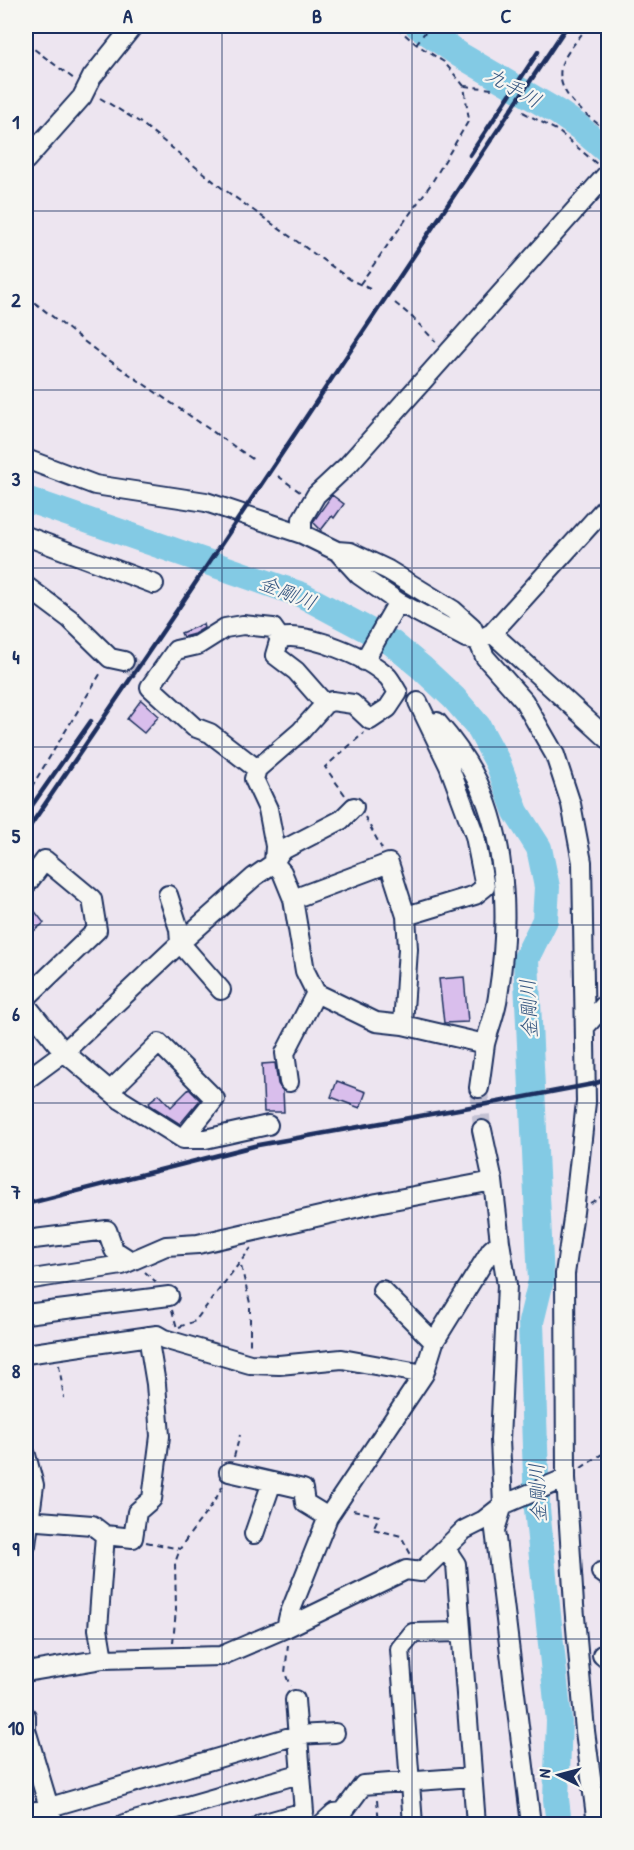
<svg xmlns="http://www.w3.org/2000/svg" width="634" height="1850" viewBox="0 0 634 1850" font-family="'Patrick Hand','Klee One',sans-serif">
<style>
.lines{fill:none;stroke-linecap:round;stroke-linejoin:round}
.river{stroke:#83cae4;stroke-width:26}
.building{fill:#d9beec;stroke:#1b2f5e;stroke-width:1.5}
.minor-tunnel{stroke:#c3c1d3;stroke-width:18;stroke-dasharray:18 9;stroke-linecap:butt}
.minor-casing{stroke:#1b2f5e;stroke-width:22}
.path{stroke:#1b2f5e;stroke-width:2;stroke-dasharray:6 4.5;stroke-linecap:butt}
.minor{stroke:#f6f6f2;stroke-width:18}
.rail{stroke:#1b2f5e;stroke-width:4.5}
.grid{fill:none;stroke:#1b2f5e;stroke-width:1.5;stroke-opacity:0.55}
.labels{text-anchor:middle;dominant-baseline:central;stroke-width:4.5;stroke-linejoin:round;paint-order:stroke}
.water-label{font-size:20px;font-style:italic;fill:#355680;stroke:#f6f6f2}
.neatline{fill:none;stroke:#1b2f5e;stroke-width:2}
.grid-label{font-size:20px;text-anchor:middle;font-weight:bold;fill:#1b2f5e}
</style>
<rect width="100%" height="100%" fill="#ede5f0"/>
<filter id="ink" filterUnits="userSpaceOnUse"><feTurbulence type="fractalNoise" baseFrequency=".0167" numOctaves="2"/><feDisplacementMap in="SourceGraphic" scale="12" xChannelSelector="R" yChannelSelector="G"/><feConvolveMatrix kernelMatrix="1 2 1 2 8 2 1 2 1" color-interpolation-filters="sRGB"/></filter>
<g filter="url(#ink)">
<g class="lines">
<!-- river -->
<path class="river" d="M 418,26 L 460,55 L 559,113 L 579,127 L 608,152
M 26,499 L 302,595 L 392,643 L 422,668 L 454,698 L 478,726 L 498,763 L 516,812 L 539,848 L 547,887 L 545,920 L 526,959 L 541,1281 L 531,1322 L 537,1509 L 559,1721 L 556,1799 L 559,1824"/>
</g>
<!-- building -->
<path class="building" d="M 332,495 L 344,504 L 334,518 L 332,516 L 321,530 L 313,522 Z
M 203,624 L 204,628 L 194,634 L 183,637 L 181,633 Z
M 141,700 L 159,716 L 144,733 L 127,719 Z
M 26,900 L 44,923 L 26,937 Z
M 464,977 L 468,1022 L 444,1023 L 439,979 Z
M 275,1063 L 278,1084 L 283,1091 L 284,1112 L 264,1112 L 262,1064 Z
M 337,1081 L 366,1092 L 360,1108 L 331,1097 Z
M 189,1089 L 200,1100 L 180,1124 L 150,1105 L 149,1102 L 159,1094 L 171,1107 Z"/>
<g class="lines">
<!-- minor-tunnel -->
<path class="minor-tunnel" d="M 124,661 L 144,676
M 479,1088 L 482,1130"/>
<defs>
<path id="minor" d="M 26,160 L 82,97 L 92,77 L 133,26
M 26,459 L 95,485 L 206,502 L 302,534 L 337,551 L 359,575 L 398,602 L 466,638 L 478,640 L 492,633 L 608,505
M 302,534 L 302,519 L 316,495 L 348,465 L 608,173
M 26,536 L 154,584
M 337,551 L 350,552 L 388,570 L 453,610 L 472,627 L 485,657 L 524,701 L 555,755 L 571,804 L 582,862 L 586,1102 L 574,1212 L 565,1274 L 566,1478 L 574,1605 L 585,1731 L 597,1824
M 26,586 L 70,619 L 110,658 L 124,661
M 492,633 L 608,739
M 280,638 C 308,632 368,657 388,677 C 392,682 395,688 398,693 L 388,708 L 370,720 L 353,704 L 332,701 L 325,704 L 301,731 L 257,769 L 254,779 L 268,809 L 275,846 L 274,863 L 282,872 L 293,899 L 305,971 L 316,993 L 376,1022 L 403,1025 L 485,1044 L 479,1088
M 364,661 L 398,602
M 437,722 C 457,745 477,775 487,804 C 508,863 508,934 498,996 C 496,1012 489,1028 485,1044
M 257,769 L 210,733 L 194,727 L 150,687 L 176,650 L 198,645 L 225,628 L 243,625 L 273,628 L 280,638 L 275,655 L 296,671 L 325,704
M 26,885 L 45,860 L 92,899 L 97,930 L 26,998
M 168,895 L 179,929 L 180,943 L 221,990
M 293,899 L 389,863 L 406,916
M 26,1005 L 64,1052 L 121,1100 L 183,1139 L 215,1099 L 159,1043 L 110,1091
M 403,1025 L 408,949 L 406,916 L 475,895 L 485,887 L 475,836 L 449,766 L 418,702
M 585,1027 L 608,1001
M 26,1080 L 64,1052 L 180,943 L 254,877 L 274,863 L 281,851 L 341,820 L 354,807
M 289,1082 L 285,1053 L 316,993
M 183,1139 L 205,1139 L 268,1125
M 26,1240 L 107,1230 L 114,1250 L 131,1261
M 500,1242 L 507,1285 L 500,1440 L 503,1505 L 495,1530 L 531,1824
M 26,1280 L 122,1265 L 166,1246 L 198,1244 L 377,1203 L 493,1181
M 382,1290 L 434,1342
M 26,1314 L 169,1296
M 26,1354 L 157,1335 L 164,1339 L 250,1364 L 279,1365 L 342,1359 L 424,1374
M 26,1455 L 34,1485 L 26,1545
M 229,1472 L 303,1489 L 305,1503 L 328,1517
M 26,1520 L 92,1525 L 105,1535 L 98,1629 L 103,1659
M 254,1534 L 272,1482
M 105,1535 L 133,1538 L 137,1512 L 152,1499 L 160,1436 L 156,1384 L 148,1336
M 446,1549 L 456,1564 L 476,1824
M 601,1572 L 608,1577
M 286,1628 L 289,1615 L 328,1517 L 424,1374 L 434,1342 L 491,1250 L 500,1242 L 493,1181 L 482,1130
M 602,1655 L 608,1660
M 26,1672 L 103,1659 L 221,1656 L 286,1628 L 406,1570 L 421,1572 L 464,1530 L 484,1520 L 503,1505 L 566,1478
M 26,1716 L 26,1730 L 54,1824
M 26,1814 L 297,1735 L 335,1733
M 124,1824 L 299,1774
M 261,1824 L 304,1812 L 295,1700
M 322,1824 L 334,1813 L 343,1812
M 343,1824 L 343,1812 L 363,1785 L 472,1777
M 413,1824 L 400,1649 L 413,1633 L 460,1632"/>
</defs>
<!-- minor casing -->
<use href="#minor" class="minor-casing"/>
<!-- path -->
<path class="path" d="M 588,26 C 580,37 569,49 563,61 C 550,93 588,115 608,132
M 26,43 L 74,79
M 416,44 L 430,26
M 465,86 L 492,89
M 100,98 L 141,123 L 222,188 L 351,280 L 370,289
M 523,112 L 558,131 L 597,164
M 360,284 L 431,184 L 469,120 L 464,86 L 444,62 L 416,44 L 395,26
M 26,296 L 103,356 L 254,460
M 395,303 L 411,316 L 436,342
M 278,476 L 300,492
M 345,795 L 325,767 L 364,733
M 26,796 L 102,671
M 365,817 L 382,849
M 590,1203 L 608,1193
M 599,1208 L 608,1200
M 241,1266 L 250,1303 L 250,1349
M 145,1272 L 156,1282
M 172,1310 L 177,1328
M 179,1327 L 195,1321 L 251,1248
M 59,1365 L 64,1398
M 234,1457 L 240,1435
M 581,1468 L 608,1450
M 353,1510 L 379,1516 L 373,1529 L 401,1536 L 411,1555
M 146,1542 L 180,1549 C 194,1525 212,1510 223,1485
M 173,1643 L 176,1609 L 175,1563 L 180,1549
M 288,1645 L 285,1673 L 290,1686
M 377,1800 L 379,1824"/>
<!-- minor -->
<use href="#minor" class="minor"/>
<!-- rail -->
<path class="rail" d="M 470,155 L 538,52
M 26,814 L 91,721
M 26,832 L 184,600 L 567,26
M 26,1204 L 258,1145 L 498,1102 L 593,1084 L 608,1079"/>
</g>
</g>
<!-- grid -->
<path class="grid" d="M 222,26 L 222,1824M 412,26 L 412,1824M 26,211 L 608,211M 26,390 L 608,390M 26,568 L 608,568M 26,747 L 608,747M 26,925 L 608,925M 26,1103 L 608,1103M 26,1282 L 608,1282M 26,1460 L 608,1460M 26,1639 L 608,1639"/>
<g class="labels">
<!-- water labels -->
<g class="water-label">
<text transform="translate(514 87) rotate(30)">九手川</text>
<text transform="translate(288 592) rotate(22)">金剛川</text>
<text transform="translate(528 1009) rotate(-93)">金剛川</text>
<text transform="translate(537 1493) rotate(-93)">金剛川</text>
</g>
</g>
<!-- margin -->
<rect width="634" height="1850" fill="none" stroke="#f6f6f2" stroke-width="66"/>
<!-- north arrow -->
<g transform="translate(559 1775) rotate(276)" stroke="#f6f6f2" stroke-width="4.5" paint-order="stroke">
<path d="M0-4.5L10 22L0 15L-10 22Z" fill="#1b2f5e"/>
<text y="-9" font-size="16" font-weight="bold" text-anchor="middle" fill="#1b2f5e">N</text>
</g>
<rect x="33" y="33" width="568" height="1784" class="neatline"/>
<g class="grid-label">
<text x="128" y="23">A</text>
<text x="317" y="23">B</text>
<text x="506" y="23">C</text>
<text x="16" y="129">1</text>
<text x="16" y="307">2</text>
<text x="16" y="486">3</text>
<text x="16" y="664">4</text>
<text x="16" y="843">5</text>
<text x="16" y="1021">6</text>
<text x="16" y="1199">7</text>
<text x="16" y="1378">8</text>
<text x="16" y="1556">9</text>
<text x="16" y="1735">10</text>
</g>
</svg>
